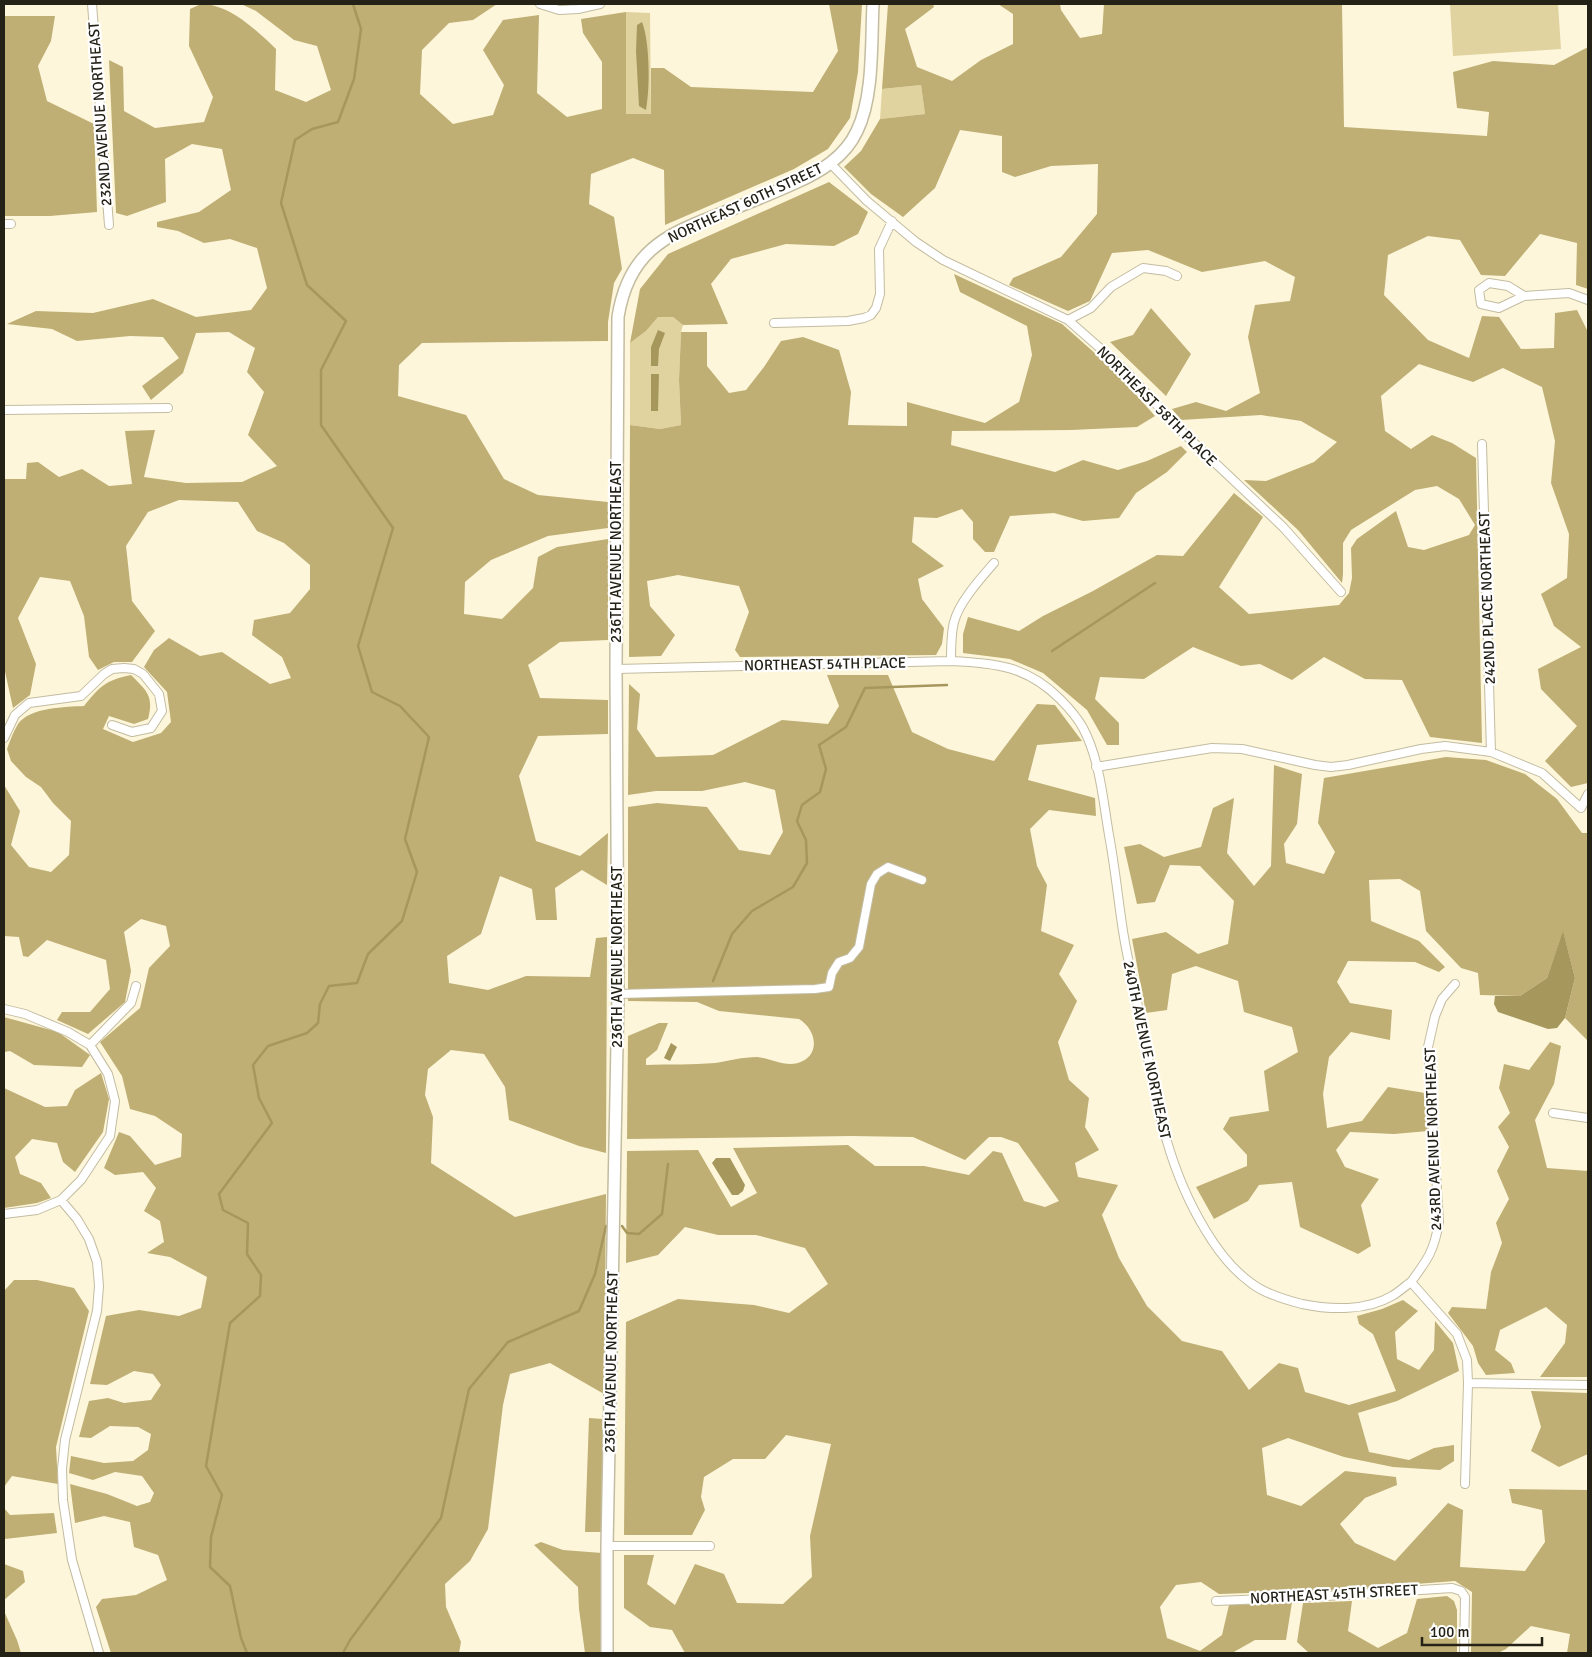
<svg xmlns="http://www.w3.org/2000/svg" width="1592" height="1657" viewBox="0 0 1592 1657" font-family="Signika,sans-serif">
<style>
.green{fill:#e1d39f}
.forest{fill:#bfaf74}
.water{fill:#a6975d}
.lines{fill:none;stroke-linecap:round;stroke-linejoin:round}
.stream{stroke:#a6975d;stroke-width:2.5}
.street-casing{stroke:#c3bca1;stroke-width:10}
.secondary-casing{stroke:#c3bca1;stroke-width:14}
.street{stroke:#fff;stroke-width:8}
.secondary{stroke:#fff;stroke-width:11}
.labels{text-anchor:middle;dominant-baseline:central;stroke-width:4.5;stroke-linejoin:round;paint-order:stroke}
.street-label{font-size:15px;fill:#242117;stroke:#fff}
</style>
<rect width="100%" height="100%" fill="#fdf6da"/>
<!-- green -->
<path class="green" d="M 1450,4 L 1558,4 L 1561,49 L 1453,56 Z
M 626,12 L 650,13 L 651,114 L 626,115 Z
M 921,85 L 925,114 L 880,119 L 882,89 Z
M 658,317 L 673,317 L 683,325 L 681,332 L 679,380 L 681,425 L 660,429 L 630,425 L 630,343 L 646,331 Z"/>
<!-- forest -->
<path class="forest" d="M 201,4 C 230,4 257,31 276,49 L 275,90 L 306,102 L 331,90 L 317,46 L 294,40 L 256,11 L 241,4 L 497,4 L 473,20 L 449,23 L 422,50 L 420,94 L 453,124 L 493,115 L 504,85 L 483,50 L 503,20 L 539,15 L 537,93 L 567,117 L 602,109 L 602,62 L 583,33 L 581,19 L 626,12 L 626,114 L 651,114 L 651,68 L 664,68 L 691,87 L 813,92 L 838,51 L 829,4 L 862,4 L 858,72 L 850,118 L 828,149 L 794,169 L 665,225 L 664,170 L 633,158 L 591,174 L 589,204 L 614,217 L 622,269 L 614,283 L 608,322 L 608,341 L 422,343 L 399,365 L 398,396 L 466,415 L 504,479 L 538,495 L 608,502 L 608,528 L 548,536 L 491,560 L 465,582 L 464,614 L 502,619 L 533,588 L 538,557 L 557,547 L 608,539 L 608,640 L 560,642 L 528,665 L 540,698 L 608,700 L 608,734 L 538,736 L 519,776 L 536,841 L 580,856 L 608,833 L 607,885 L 582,870 L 555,888 L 557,920 L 536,920 L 532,889 L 500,876 L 481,934 L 447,956 L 449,983 L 488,990 L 526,976 L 590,977 L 596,938 L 607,937 L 606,1153 L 579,1146 L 509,1120 L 505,1087 L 484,1054 L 451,1050 L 428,1069 L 425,1095 L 433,1117 L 431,1163 L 515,1217 L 606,1194 L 604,1394 L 550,1363 L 510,1374 L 503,1405 L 488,1529 L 470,1561 L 445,1584 L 446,1607 L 461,1642 L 459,1653 L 111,1653 L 96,1607 L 102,1599 L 136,1595 L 167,1580 L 158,1555 L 134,1547 L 130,1522 L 104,1516 L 75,1523 L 70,1484 L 107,1494 L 137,1506 L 150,1502 L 154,1493 L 142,1476 L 115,1472 L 93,1480 L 69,1473 L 71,1456 L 104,1463 L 133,1461 L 148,1450 L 151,1434 L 138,1427 L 110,1426 L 91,1438 L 79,1437 L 89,1401 L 108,1398 L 124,1403 L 151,1400 L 161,1385 L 153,1374 L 134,1371 L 107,1385 L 90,1384 L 106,1316 L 139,1310 L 179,1316 L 201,1308 L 207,1277 L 170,1257 L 147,1253 L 164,1242 L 160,1221 L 144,1211 L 156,1188 L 143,1172 L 115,1175 L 104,1168 L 119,1132 L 130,1136 L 155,1165 L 181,1157 L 182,1134 L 155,1116 L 130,1109 L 122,1076 L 100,1042 L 140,1008 L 149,968 L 170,946 L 166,926 L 141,919 L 124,932 L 131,971 L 125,1002 L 88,1034 L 57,1020 L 62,1012 L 90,1012 L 110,989 L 106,960 L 47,940 L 28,957 L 23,956 L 19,937 L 4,936 L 4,785 L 20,811 L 11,845 L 29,867 L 51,872 L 69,855 L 71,821 L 53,803 L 41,787 L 26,777 L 11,761 L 7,749 C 10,741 13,732 18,724 C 30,707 66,707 84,706 C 100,686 106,680 131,675 C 147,691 154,696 148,719 L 134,724 L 109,716 L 103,729 L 133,742 L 161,733 L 171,722 L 167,692 L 144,667 L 154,650 L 169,638 L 200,656 L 222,652 L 270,684 L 291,678 L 282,657 L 252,635 L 254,620 L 290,613 L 310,589 L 310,565 L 284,543 L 257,531 L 238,502 L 179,500 L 148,512 L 126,546 L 132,601 L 155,631 L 132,662 L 114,662 L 98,670 L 89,657 L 84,616 L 70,581 L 40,577 L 18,618 L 36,664 L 30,695 L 13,708 L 4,667 L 4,479 L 26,479 L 27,463 L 38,462 L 59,477 L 82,469 L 109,486 L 132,484 L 125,431 L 155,430 L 144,477 L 186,483 L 242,482 L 277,466 L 248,435 L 264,392 L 247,372 L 255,348 L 229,332 L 196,333 L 183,373 L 151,400 L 142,386 L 179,358 L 163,337 L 130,336 L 77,341 L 52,329 L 7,324 L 36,311 L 93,313 L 153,299 L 196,317 L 251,310 L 267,288 L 257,248 L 230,239 L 204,243 L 178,231 L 157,227 L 157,222 L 199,212 L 231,190 L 222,149 L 192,144 L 165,159 L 166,202 L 127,216 L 116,213 L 109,60 L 123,67 L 124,111 L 155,128 L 204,122 L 213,97 L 189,46 L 190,9 Z
M 888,4 L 933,4 L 934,7 L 905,29 L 917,67 L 952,81 L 981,60 L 1013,44 L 1013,14 L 998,4 L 1060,4 L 1061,10 L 1080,38 L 1102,34 L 1104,4 L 1342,4 L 1344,127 L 1487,136 L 1489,112 L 1457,108 L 1453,72 L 1493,61 L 1554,65 L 1588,47 L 1588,289 L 1576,285 L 1577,243 L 1540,234 L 1505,276 L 1481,275 L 1460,240 L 1428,236 L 1388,255 L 1384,295 L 1428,340 L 1469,358 L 1482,316 L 1499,317 L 1521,349 L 1554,348 L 1555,313 L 1577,310 L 1588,332 L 1588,783 L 1571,787 L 1545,761 L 1577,726 L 1541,689 L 1538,669 L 1581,647 L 1554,626 L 1541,594 L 1567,578 L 1569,534 L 1551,483 L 1555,441 L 1542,387 L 1503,368 L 1473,382 L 1419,364 L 1381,396 L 1385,431 L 1411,449 L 1432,435 L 1452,443 L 1476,458 L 1482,743 L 1430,737 L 1402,680 L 1365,679 L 1324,657 L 1292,680 L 1260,664 L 1241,666 L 1193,647 L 1144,679 L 1100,677 L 1095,699 L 1119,723 L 1119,745 L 1107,745 L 1087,710 L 1043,673 L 1010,659 L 963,653 L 963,634 L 968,617 L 1019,631 L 1043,616 L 1093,591 L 1157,555 L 1183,556 L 1234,493 L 1263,517 L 1219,587 L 1249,614 L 1339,605 L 1349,593 L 1352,578 L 1351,548 L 1357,539 L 1396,511 L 1408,547 L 1424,550 L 1469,535 L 1475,525 L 1459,499 L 1437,486 L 1415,490 L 1351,530 L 1343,543 L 1343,574 L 1342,583 L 1298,530 L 1244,480 L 1266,481 L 1314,462 L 1337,442 L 1301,421 L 1261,415 L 1181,420 L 1172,409 L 1196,402 L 1226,411 L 1260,393 L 1248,337 L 1255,305 L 1290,301 L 1295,277 L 1265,261 L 1202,272 L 1148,250 L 1112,253 L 1090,301 L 1068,311 L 1009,285 L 1013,278 L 1061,257 L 1097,214 L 1098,164 L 1051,166 L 1015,177 L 1002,172 L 1002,136 L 960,130 L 935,188 L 903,217 L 871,194 L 844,167 L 861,151 L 880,119 L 925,114 L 921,85 L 882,89 Z
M 4,16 L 55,16 L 51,41 L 38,66 L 47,101 L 94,124 L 97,212 L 50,216 L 4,216 Z
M 829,182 L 868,212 L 858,234 L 834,246 L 786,244 L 731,259 L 711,284 L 728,324 L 683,325 L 673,317 L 658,317 L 646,331 L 630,343 L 640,289 L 668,254 Z
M 954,274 L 1062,324 L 1115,371 L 1155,416 L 1137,427 L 1071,430 L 952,431 L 951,445 L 1055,472 L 1083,460 L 1118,470 L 1147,461 L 1181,446 L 1187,452 L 1167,472 L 1136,493 L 1119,518 L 1083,521 L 1054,513 L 1010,516 L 994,552 L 985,552 L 973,539 L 973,522 L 962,509 L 937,518 L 914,517 L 912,542 L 944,566 L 918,579 L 922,599 L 944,628 L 942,644 L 936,655 L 740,657 L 735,650 L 749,612 L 739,586 L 678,575 L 647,581 L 650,606 L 675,635 L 661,656 L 629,657 L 630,425 L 660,429 L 681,425 L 679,380 L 681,332 L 707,332 L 707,366 L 729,393 L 746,390 L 764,367 L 781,341 L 803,337 L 839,350 L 851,392 L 848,425 L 907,426 L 907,402 L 985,423 L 1019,402 L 1032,355 L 1027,326 L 960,292 Z
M 1151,308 L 1191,354 L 1166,396 L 1110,342 L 1133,335 Z
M 827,675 L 888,675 L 912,732 L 948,749 L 994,761 L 1037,704 L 1055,705 L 1082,741 L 1037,745 L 1028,780 L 1095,798 L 1096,816 L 1049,810 L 1030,829 L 1037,866 L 1047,885 L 1041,931 L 1074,945 L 1059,974 L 1077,1001 L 1058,1042 L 1069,1080 L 1089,1098 L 1085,1127 L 1099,1150 L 1075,1163 L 1078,1177 L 1118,1185 L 1102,1215 L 1119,1258 L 1147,1306 L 1182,1341 L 1222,1351 L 1249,1390 L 1279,1363 L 1298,1368 L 1305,1392 L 1349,1405 L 1396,1391 L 1373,1334 L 1359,1324 L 1357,1316 L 1382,1309 L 1403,1300 L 1418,1311 L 1395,1332 L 1397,1359 L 1419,1370 L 1434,1350 L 1435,1321 L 1453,1343 L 1459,1371 L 1397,1401 L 1358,1413 L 1369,1452 L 1409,1460 L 1434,1448 L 1454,1445 L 1454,1461 L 1440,1470 L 1393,1467 L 1344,1457 L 1288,1438 L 1262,1448 L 1267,1495 L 1301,1506 L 1345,1471 L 1396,1477 L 1397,1485 L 1365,1498 L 1340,1524 L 1355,1543 L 1395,1561 L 1448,1503 L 1463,1510 L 1460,1567 L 1525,1571 L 1545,1542 L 1542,1510 L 1512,1503 L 1509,1489 L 1588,1490 L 1587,1653 L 1567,1653 L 1570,1634 L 1531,1626 L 1506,1649 L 1498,1653 L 1471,1653 L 1472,1592 L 1455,1581 L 1337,1590 L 1219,1594 L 1201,1582 L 1176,1585 L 1160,1607 L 1167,1638 L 1200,1651 L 1222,1635 L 1229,1605 L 1292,1602 L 1286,1640 L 1255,1640 L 1232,1653 L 685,1653 L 672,1630 L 650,1627 L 624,1608 L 624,1555 L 654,1555 L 647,1584 L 675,1605 L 695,1564 L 724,1574 L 737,1603 L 783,1604 L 812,1577 L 810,1536 L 831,1444 L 786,1435 L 765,1459 L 733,1459 L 704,1477 L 701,1497 L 705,1510 L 692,1535 L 624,1535 L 626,1322 L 678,1299 L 754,1305 L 789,1313 L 828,1284 L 805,1248 L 756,1235 L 718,1235 L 685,1227 L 658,1255 L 626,1263 L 627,1151 L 698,1150 L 731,1207 L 757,1193 L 733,1148 L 848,1145 L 875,1166 L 924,1166 L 969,1175 L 993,1151 L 1002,1153 L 1024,1201 L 1045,1207 L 1059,1201 L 1018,1143 L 1001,1137 L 989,1137 L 965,1160 L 913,1137 L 851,1136 L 627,1139 L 628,1036 L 659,1023 L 668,1023 L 657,1050 L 646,1059 L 646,1065 C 669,1064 692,1065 715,1063 C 728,1061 743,1057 757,1057 C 770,1058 784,1067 798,1063 C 821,1056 817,1030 799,1019 L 719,1011 L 697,1002 L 628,1001 L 628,807 L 657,803 L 707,807 L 739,850 L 770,855 L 783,832 L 775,790 L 745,782 L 702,791 L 656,791 L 628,795 L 629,684 L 640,694 L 637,729 L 656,757 L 713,755 L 782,720 L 828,724 L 839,706 Z
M 1446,757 L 1486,760 L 1525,774 L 1557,799 L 1582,833 L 1588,833 L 1588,1041 L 1565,1018 L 1575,978 L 1563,932 L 1547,978 L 1520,996 L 1480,995 L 1478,973 L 1461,968 L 1426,931 L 1420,891 L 1400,879 L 1369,880 L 1371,921 L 1419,941 L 1445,967 L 1439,972 L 1415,962 L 1348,961 L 1337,982 L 1350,1003 L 1392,1010 L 1390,1040 L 1351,1032 L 1329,1057 L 1323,1094 L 1327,1128 L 1362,1121 L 1388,1087 L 1425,1093 L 1428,1131 L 1394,1134 L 1350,1132 L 1336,1150 L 1345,1167 L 1379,1179 L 1361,1205 L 1371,1246 L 1358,1254 L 1300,1227 L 1292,1182 L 1259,1185 L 1248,1201 L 1214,1219 L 1196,1187 L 1247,1166 L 1247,1155 L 1223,1129 L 1230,1117 L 1269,1111 L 1264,1071 L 1298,1052 L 1292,1027 L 1244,1012 L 1238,981 L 1196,966 L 1172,974 L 1167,1010 L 1146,1013 L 1132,939 L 1166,932 L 1198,954 L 1228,944 L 1234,901 L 1200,866 L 1170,865 L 1155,902 L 1137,904 L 1124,847 L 1140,844 L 1164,857 L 1201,847 L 1213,808 L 1234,798 L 1227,853 L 1254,886 L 1271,866 L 1274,765 L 1302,774 L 1297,824 L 1284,844 L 1286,863 L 1324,874 L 1335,852 L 1318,823 L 1324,778 Z
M 4,1017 L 58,1032 L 90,1055 L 82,1067 L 34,1065 L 10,1051 L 4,1052 Z
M 1550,1042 L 1561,1046 L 1554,1084 L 1535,1120 L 1547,1168 L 1588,1171 L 1588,1377 L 1540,1377 L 1565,1343 L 1567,1325 L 1546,1307 L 1500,1330 L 1495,1350 L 1511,1363 L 1515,1373 L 1486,1375 L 1478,1363 L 1473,1346 L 1448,1313 L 1452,1307 L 1486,1309 L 1491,1272 L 1502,1243 L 1496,1223 L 1509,1199 L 1497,1171 L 1509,1147 L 1498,1127 L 1510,1113 L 1499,1088 L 1504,1064 L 1529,1070 Z
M 101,1073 L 109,1099 L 103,1132 L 75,1172 L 63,1162 L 57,1143 L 32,1139 L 15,1157 L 20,1174 L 41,1183 L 51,1198 L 37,1203 L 4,1208 L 4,1088 L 45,1107 L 67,1106 L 75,1090 Z
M 14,1280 L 37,1280 L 74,1288 L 89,1311 L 56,1447 L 58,1484 L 12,1476 L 4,1487 L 4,1291 Z
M 1531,1391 L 1588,1393 L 1588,1454 L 1559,1467 L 1531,1451 L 1541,1427 Z
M 589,1418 L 603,1419 L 602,1532 L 585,1532 Z
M 4,1508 L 10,1515 L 54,1513 L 57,1533 L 5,1539 L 4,1543 Z
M 541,1542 L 563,1550 L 602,1553 L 601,1653 L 585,1653 L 579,1609 L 578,1587 L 534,1545 Z
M 4,1564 L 23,1571 L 25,1582 L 4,1600 Z
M 1447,1596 L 1454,1601 L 1457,1610 L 1457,1653 L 1309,1653 L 1297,1642 L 1303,1603 L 1352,1601 L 1348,1631 L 1378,1648 L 1407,1633 L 1417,1599 Z
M 4,1611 L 17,1640 L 21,1653 L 4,1653 Z"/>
<!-- water -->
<path class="water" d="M 642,22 C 650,42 650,88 646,110 L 639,106 L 636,51 L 637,25 Z
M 658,330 L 665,333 L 659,349 L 658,366 L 651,366 L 651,347 Z
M 651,374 L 659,374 L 658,411 L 651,411 Z
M 1563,931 L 1575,978 L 1565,1018 L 1557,1028 L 1548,1029 L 1498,1012 L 1494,1004 L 1495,996 L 1520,996 L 1547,978 Z
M 671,1043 L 677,1047 L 670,1061 L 664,1058 Z
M 716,1158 L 730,1158 L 745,1185 L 743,1191 L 738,1195 L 732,1195 L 712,1163 Z"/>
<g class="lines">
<!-- stream -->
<path class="stream" d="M 1052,651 L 1155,583
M 713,981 L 732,934 L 752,911 L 793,887 L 807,863 L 806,840 L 797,821 L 802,805 L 820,792 L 826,769 L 819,745 L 846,727 L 865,688 L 947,685
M 622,1226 L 627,1233 L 639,1234 L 662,1214 L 668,1164
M 247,1653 L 241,1638 L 230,1586 L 210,1567 L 211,1537 L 222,1495 L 206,1466 L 230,1323 L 260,1296 L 261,1275 L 247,1254 L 248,1223 L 223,1210 L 219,1194 L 272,1123 L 259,1098 L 253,1065 L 268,1046 L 307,1033 L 318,1023 L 320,1004 L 329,986 L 357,983 L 368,954 L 402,921 L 417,872 L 405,839 L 429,737 L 400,706 L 372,692 L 358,646 L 393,528 L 321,425 L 321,370 L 346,321 L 307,285 L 281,203 L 295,140 L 312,129 L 338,122 L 354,79 L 361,29 L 353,4
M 343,1653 L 350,1640 L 441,1518 L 469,1389 L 508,1342 L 579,1311 L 595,1274 L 606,1226"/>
<defs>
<path id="street" d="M 92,4 L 109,225
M 540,4 L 559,10 L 578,9 L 600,4
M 830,163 L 867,201 L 916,242 L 943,260 L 1068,320 L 1126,371 L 1176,426 L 1283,527 L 1341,592
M 4,224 L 11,224
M 1524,296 L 1508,286 L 1489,283 L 1479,290 L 1481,304 L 1499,308 L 1524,296 L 1569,293 L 1588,300
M 1068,320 L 1091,308 L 1111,287 L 1143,268 L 1166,271 L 1177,276
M 774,323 L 848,321 L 864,318 L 871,315 L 876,308 L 880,294 L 879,249 L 892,221
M 4,410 L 168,408
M 1482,444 L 1491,752
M 951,661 C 951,648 951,634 954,622 C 959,602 981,578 994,563
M 616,669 L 951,661 C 996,663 1027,666 1060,699 C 1069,708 1077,717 1083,728 C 1100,760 1103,800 1109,835 C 1115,867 1118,899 1123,931 C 1128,963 1136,994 1142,1026 C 1156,1100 1166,1166 1206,1231 C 1218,1251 1233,1270 1251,1283 C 1265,1294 1286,1300 1302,1304 C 1331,1310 1366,1311 1392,1296 C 1399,1292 1405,1286 1411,1282
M 4,738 L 15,715 L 29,703 L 81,696 L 104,674 L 112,669 L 124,668 L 134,669 L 143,674 L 159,694 L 162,711 L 151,728 L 132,732 L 112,725
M 1096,767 L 1212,748 L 1242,749 L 1315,765 L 1331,767 L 1348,765 L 1421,749 L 1445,746 L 1491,752 L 1542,773 L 1581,808 L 1588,794
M 1455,984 L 1442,999 L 1435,1016 L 1428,1047 L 1439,1222 C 1434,1251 1428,1259 1411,1282 L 1457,1334 L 1467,1360 L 1468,1383 L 1465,1484
M 618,994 L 815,989 L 829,987 L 832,973 L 839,962 L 850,958 L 859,947 L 871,884 L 877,874 L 888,867 L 922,880
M 4,1009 L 25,1014 L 68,1032 L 90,1045 L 108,1074 L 115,1101 L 110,1136 L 81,1180 L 61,1200 L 37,1210 L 4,1214
M 90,1045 L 131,1003 L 136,986
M 1553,1113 L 1588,1118
M 61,1200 L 77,1219 L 89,1239 L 97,1262 L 99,1286 L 97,1311 L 65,1440 L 62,1469 L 63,1500 L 72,1560 L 99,1653
M 1468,1383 L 1588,1385
M 607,1546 L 710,1546
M 1216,1601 L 1311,1597 L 1452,1588 L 1461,1591 L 1465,1597 L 1464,1653"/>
<path id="secondary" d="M 607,1653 L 607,1546 L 618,994 L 616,669 L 618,317 C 622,292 632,267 651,250 C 670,233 694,224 717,215 C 743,205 769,195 795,183 C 820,172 845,157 857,131 C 874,96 871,43 873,4"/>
</defs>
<!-- street casing -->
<use href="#street" class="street-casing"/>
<!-- secondary casing -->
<use href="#secondary" class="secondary-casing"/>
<!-- street -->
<use href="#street" class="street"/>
<!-- secondary -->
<use href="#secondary" class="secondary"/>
</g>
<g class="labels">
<!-- street labels -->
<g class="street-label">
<text transform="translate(100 114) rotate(-94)">232ND AVENUE NORTHEAST</text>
<text transform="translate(745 203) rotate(-25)">NORTHEAST 60TH STREET</text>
<text transform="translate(1157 406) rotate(45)">NORTHEAST 58TH PLACE</text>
<text transform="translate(616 552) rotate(-90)">236TH AVENUE NORTHEAST</text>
<text transform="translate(1487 598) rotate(-92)">242ND PLACE NORTHEAST</text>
<text transform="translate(825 664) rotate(-1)">NORTHEAST 54TH PLACE</text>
<text transform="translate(617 957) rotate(-90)">236TH AVENUE NORTHEAST</text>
<text transform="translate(1147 1050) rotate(78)">240TH AVENUE NORTHEAST</text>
<text transform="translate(1433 1139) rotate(-92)">243RD AVENUE NORTHEAST</text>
<text transform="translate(611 1362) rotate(-89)">236TH AVENUE NORTHEAST</text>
<text transform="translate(1334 1594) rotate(-3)">NORTHEAST 45TH STREET</text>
</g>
</g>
<!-- border -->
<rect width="1592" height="1657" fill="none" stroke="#242117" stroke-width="10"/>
<!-- scale -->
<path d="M1422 1637v8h120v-8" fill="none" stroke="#242117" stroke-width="2.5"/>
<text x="1430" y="1637" font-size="15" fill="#242117" stroke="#ffffff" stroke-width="4" paint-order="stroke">100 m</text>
</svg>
